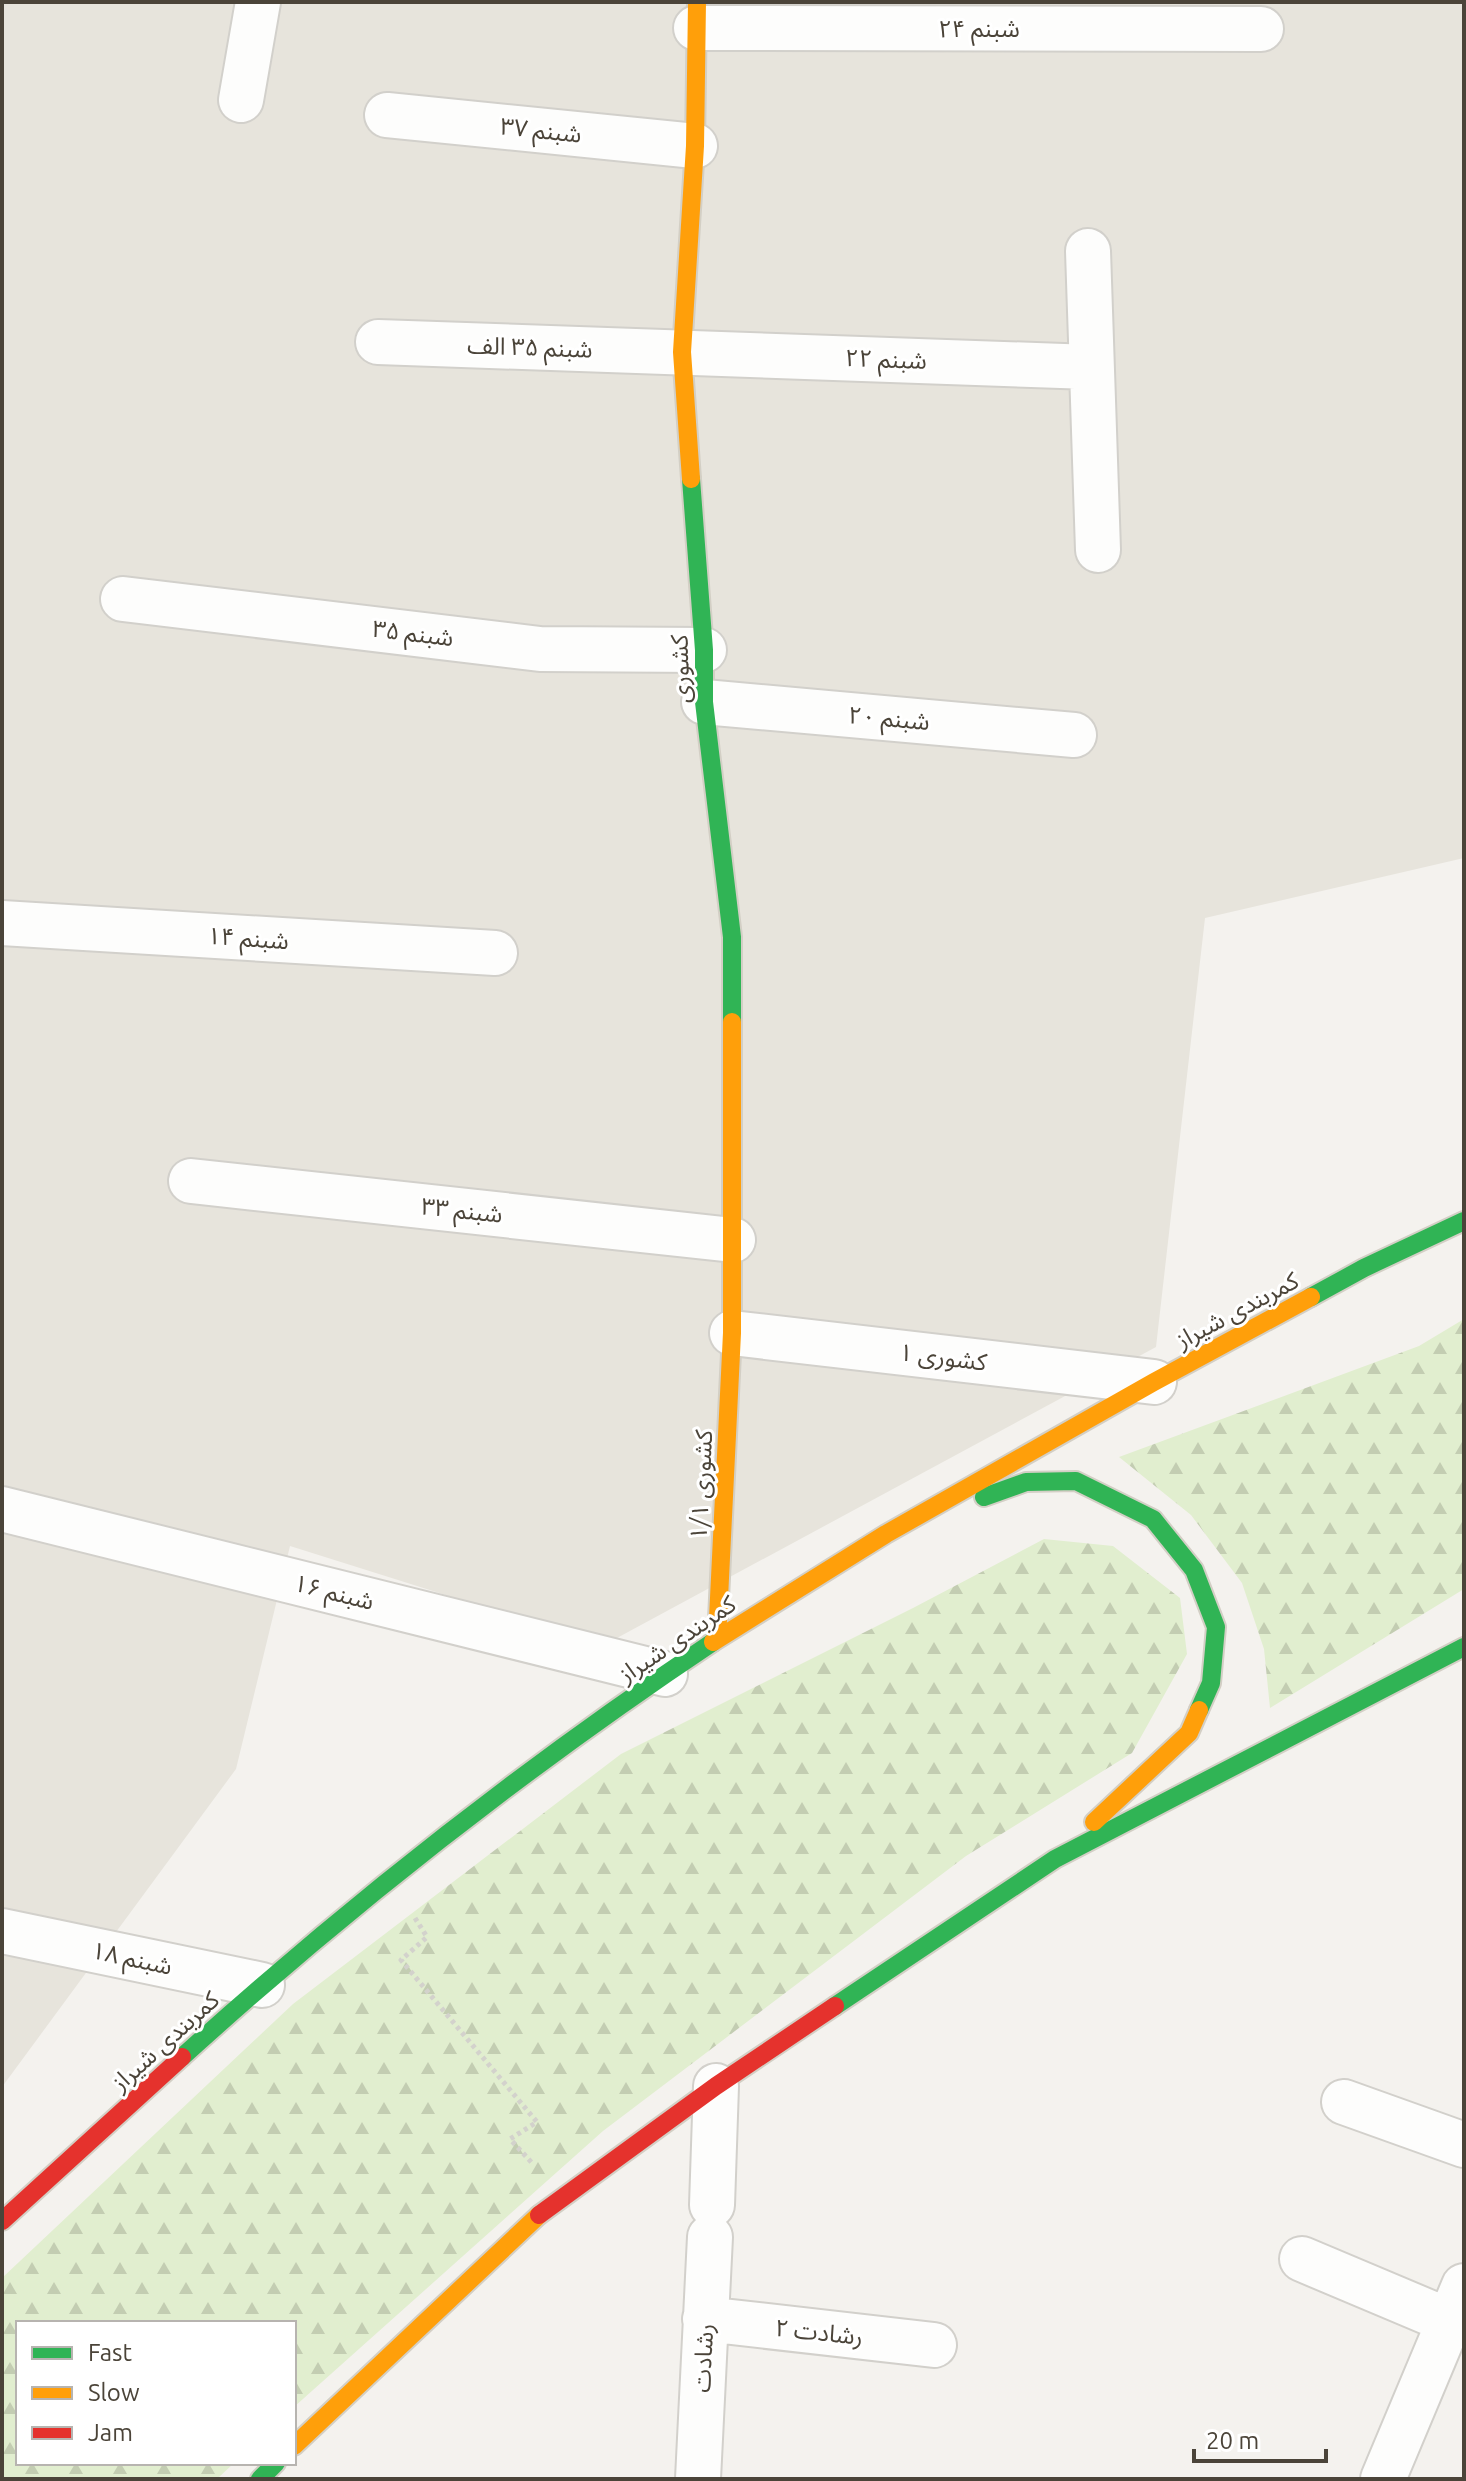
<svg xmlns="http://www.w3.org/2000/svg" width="1466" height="2481" viewBox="0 0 1466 2481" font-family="Ubuntu,'Noto Sans Arabic',sans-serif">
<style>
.residential{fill:#e7e4dc}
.forest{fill:url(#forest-firs)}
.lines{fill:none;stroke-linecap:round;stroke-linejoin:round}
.street-casing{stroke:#d2d0cb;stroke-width:48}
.fast-casing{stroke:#d3cfc5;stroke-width:22}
.slow-casing{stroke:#d3cfc5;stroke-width:22}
.jam-casing{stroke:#d3cfc5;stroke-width:22}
.path{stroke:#d3d2cc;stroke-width:5;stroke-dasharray:4 4;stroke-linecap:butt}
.street{stroke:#fdfdfc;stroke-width:44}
.fast{stroke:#30b455;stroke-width:18}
.slow{stroke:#ff9f0a;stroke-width:18}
.jam{stroke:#e5322d;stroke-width:18}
.labels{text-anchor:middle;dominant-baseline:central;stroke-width:6;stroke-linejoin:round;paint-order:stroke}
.street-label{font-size:24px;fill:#4b4439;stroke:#fff}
</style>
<defs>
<pattern id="forest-firs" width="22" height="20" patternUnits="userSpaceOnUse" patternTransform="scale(2)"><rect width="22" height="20" fill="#e1eecf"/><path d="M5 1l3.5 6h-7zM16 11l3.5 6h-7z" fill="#c3cdb2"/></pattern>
</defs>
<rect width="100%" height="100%" fill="#f4f2ee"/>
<!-- residential -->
<path class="residential" d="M 2,2 L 1464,2 L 1464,858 L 1205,918 L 1156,1347 L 604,1645 L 290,1546 L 236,1769 L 2,2087 Z"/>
<!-- forest -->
<path class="forest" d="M 1464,1319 L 1464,1589 L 1270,1708 L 1264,1649 L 1242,1583 L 1191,1515 L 1119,1457 L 1419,1346 Z
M 1044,1539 L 1113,1546 L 1180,1598 L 1187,1654 L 1132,1753 L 966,1856 L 603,2131 L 294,2407 L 294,2323 L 18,2323 L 18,2463 L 234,2463 L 217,2479 L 2,2479 L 2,2278 L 293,2004 L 621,1754 L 913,1608 Z"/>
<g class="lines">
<defs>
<path id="street" d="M 696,28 L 1261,29
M 241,100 L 258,2
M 387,115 L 695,146
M 1088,251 L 1098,550
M 378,342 L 1091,367
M 123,599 L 540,649 L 704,650
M 704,702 L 1074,735
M 2,923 L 495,953
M 191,1181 L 733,1240
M 732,1333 L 1154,1382
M 2,1509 L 665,1674
M 2,1931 L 262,1985
M 1344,2102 L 1464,2145
M 712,2205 L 716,2086
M 1302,2259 L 1449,2321
M 705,2319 L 934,2345
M 698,2479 L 710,2237
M 1383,2479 L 1464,2286"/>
<path id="fast" d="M 691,479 L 704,650 L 704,702 L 732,937 L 732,1022
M 1311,1297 L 1364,1268 L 1464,1221
M 984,1497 L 1026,1482 L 1076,1481 L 1153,1519 L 1194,1570 L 1216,1627 L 1211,1683 L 1199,1710
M 835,2006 L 1055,1859 L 1464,1647
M 182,2057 C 349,1906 526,1767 713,1642
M 260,2479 L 276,2463"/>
<path id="slow" d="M 691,479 L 682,352 L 695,146 L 697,2
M 717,1639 L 732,1333 L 732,1022
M 713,1642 L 886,1534 L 1154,1382 L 1311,1297
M 1094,1822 L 1189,1733 L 1199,1710
M 294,2446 L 539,2215"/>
<path id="jam" d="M 539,2215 L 716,2086 L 835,2006
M 2,2221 L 182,2057"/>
</defs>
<!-- street casing -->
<use href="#street" class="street-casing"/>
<!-- fast casing -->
<use href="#fast" class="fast-casing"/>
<!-- slow casing -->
<use href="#slow" class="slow-casing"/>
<!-- jam casing -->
<use href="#jam" class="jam-casing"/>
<!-- path -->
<path class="path" d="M 415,1918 L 427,1937 L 401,1960 L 537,2122 L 510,2139 L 533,2164"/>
<!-- street -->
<use href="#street" class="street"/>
<!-- fast -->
<use href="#fast" class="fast"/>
<!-- slow -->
<use href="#slow" class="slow"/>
<!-- jam -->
<use href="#jam" class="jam"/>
</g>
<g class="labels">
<!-- street labels -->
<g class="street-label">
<text x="979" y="28">۲۴ شبنم</text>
<text transform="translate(541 130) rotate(6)">۳۷ شبنم</text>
<text transform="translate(530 347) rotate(2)">شبنم ۳۵ الف</text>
<text transform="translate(886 359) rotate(2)">۲۲ شبنم</text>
<text transform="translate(413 633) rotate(7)">۳۵ شبنم</text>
<text transform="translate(680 669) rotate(-92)">کشوری</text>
<text transform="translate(889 718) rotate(5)">۲۰ شبنم</text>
<text transform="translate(248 938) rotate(4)">۱۴ شبنم</text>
<text transform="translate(462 1210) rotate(6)">۳۳ شبنم</text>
<text transform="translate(1237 1310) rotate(-28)">کمربندی شیراز</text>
<text transform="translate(943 1357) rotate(7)">۱ کشوری</text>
<text transform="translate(701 1485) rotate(-87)">۱/۱ کشوری</text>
<text transform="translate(334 1592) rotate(14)">۱۶ شبنم</text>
<text transform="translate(677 1639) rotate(-34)">کمربندی شیراز</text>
<text transform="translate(132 1958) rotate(12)">۱۸ شبنم</text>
<text transform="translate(165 2041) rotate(-42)">کمربندی شیراز</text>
<text transform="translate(819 2332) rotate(6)">۲ رشادت</text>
<text transform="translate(703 2358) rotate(-87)">رشادت</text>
</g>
</g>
<!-- border -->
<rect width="1466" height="2481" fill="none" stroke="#4b4439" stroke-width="8"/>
<!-- legend -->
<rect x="16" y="2321" width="280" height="144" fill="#ffffff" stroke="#b7b4b0" stroke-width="2"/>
<rect x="32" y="2347" width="40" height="12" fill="#30b455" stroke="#b7b4b0" stroke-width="2"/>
<text x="88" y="2361" font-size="24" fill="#4b4439">Fast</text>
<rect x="32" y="2387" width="40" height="12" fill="#ff9f0a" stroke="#b7b4b0" stroke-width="2"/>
<text x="88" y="2401" font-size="24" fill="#4b4439">Slow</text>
<rect x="32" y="2427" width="40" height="12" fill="#e5322d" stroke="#b7b4b0" stroke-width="2"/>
<text x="88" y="2441" font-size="24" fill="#4b4439">Jam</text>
<!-- scale -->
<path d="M1194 2449v12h132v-12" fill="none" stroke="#4b4439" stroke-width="4"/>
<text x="1206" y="2449" font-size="24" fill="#4b4439" stroke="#ffffff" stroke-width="6" paint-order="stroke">20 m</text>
</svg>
